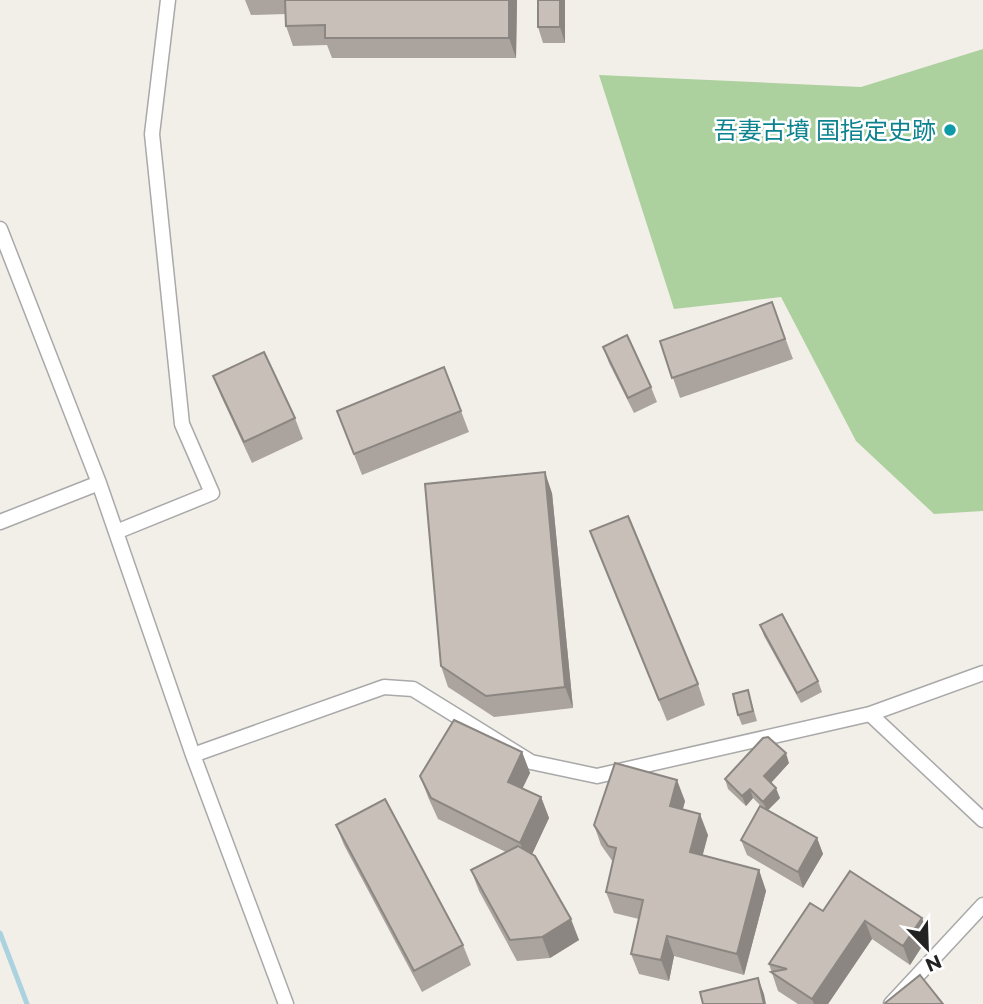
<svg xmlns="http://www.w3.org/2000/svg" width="983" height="1004" viewBox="0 0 983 1004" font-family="Montserrat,'Noto Sans JP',sans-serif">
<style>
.forest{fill:#add19e}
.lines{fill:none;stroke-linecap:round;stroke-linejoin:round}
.stream{stroke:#aad3df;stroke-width:5}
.minor-casing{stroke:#a9a9a9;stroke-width:17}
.minor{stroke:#fff;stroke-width:14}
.wall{fill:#aba49e}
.shaded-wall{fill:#8b8681}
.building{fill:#c7bfb8;stroke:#8b8681;stroke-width:2}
.culture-dot{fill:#0f9aa8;stroke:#fff;stroke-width:2.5}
.labels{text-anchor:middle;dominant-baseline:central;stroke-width:5;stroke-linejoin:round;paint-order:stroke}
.culture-label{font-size:24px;fill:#0d838f;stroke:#fff;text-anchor:end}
</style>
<rect width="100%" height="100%" fill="#f2efe9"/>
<!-- forest -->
<path class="forest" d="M 983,49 L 983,511 L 934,514 L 856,441 L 781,297 L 674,309 L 599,75 L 861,87 Z"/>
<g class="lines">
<!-- stream -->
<path class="stream" d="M 0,933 L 27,1004"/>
<defs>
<path id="minor" d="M 0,229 L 99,483 L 193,755 L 286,1004
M 0,522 L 99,483
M 116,532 L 212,493 L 182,424 L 152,134 L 168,0
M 870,714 L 983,820
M 193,755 L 384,687 L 413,689 L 531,762 L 597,776 L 870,714 L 983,673
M 891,1004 L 983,905"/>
</defs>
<!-- minor casing -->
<use href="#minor" class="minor-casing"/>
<!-- minor -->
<use href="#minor" class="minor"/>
</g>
<!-- wall -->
<path class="wall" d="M 245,0 L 517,0 L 516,58 L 332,58 L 327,45 L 293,46 L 286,26 L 286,14 L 251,15 Z
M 538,0 L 565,0 L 565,43 L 543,43 L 538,27 Z
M 772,302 L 793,359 L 680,398 L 660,341 Z
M 603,347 L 651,387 L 657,402 L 634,413 L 609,363 Z
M 213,376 L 295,418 L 303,439 L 252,463 L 221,396 Z
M 337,411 L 461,411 L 469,432 L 362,475 Z
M 552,493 L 573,708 L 494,717 L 448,687 L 441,666 Z
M 590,531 L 698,684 L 705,705 L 667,721 Z
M 760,625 L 818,681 L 822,692 L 801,703 L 764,636 Z
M 748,690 L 757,721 L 742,725 L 738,715 Z
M 522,752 L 530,773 L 522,788 L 541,797 L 549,818 L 532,854 L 579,940 L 550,958 L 517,961 L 479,891 L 471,870 L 506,852 L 438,819 L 428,797 L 420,776 Z
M 789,763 L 771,783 L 780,798 L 768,810 L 817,838 L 823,854 L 803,888 L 747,855 L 741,840 L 762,807 L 753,798 L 746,806 L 728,789 L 725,779 Z
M 685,801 L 683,809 L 708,835 L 702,856 L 759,870 L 766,891 L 744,975 L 674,956 L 669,981 L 639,974 L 631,954 L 639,919 L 614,913 L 606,892 L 613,862 L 601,845 L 594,825 Z
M 336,825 L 463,945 L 471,965 L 422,992 L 344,845 Z
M 823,911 L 922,918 L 928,937 L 910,965 L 872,939 L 828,1004 L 798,1004 L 778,991 L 769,964 Z"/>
<!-- shaded-wall -->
<path class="shaded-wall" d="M 509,0 L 517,0 L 516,58 L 509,38 Z
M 560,0 L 565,0 L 565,43 L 560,27 Z
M 545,472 L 552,493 L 573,708 L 565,687 Z
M 522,752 L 530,773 L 516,802 L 508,782 Z
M 786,753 L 789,763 L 768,786 L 764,776 Z
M 677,780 L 685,801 L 678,826 L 670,806 Z
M 776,788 L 780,798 L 767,811 L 763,802 Z
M 750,789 L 753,798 L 746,806 L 742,796 Z
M 541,797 L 549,818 L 528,863 L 520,843 Z
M 700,814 L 708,835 L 698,873 L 690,852 Z
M 817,838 L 823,854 L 803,888 L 798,872 Z
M 759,870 L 766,891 L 744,975 L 737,954 Z
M 922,918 L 928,937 L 910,965 L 903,946 Z
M 571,919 L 579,940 L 550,958 L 542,937 Z
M 865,921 L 872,939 L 828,1004 L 814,1004 L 812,999 Z
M 667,936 L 674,956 L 669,981 L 661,960 Z
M 758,978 L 764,994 L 766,1004 L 764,1004 Z"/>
<!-- building -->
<path class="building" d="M 285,0 L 509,0 L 509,38 L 325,38 L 325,25 L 286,26 Z
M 538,0 L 560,0 L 560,27 L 538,27 Z
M 772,302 L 785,339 L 672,378 L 660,341 Z
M 627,335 L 651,387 L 628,398 L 603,347 Z
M 264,352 L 295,418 L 244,442 L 213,376 Z
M 444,367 L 461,411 L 354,454 L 337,411 Z
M 545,472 L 565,687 L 486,696 L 441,666 L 425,484 Z
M 628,516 L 698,684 L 659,700 L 590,531 Z
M 782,614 L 818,681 L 797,693 L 760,625 Z
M 748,690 L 753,711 L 738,715 L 733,694 Z
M 454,720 L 522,752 L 508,782 L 541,797 L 520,843 L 431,798 L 420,776 Z
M 768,737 L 786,753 L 764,776 L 776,788 L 763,802 L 750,789 L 742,796 L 725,779 L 763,738 Z
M 615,763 L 677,780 L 670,806 L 700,814 L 690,852 L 759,870 L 737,954 L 667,936 L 661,960 L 631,954 L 643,900 L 606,892 L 616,848 L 608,846 L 594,825 Z
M 385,799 L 463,945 L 414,971 L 336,825 Z
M 760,806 L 817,838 L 798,872 L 741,840 Z
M 518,846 L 535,856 L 571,919 L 542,937 L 510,940 L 471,870 Z
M 850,871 L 922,918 L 903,946 L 865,921 L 812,999 L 771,972 L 787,969 L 769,964 L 810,903 L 823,911 Z
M 920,975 L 943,1004 L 886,1004 L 885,1003 Z
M 758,978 L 764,1004 L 703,1004 L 700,992 Z"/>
<!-- markers -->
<circle class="culture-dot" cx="950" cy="130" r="7"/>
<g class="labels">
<!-- culture labels -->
<g class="culture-label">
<text x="936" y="130">吾妻古墳 国指定史跡</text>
</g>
</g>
<!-- north arrow -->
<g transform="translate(927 948) rotate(157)" stroke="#ffffff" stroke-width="5" paint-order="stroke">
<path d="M0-5L12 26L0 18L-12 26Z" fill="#222222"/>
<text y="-10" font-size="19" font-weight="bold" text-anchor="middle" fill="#222222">N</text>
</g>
</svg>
